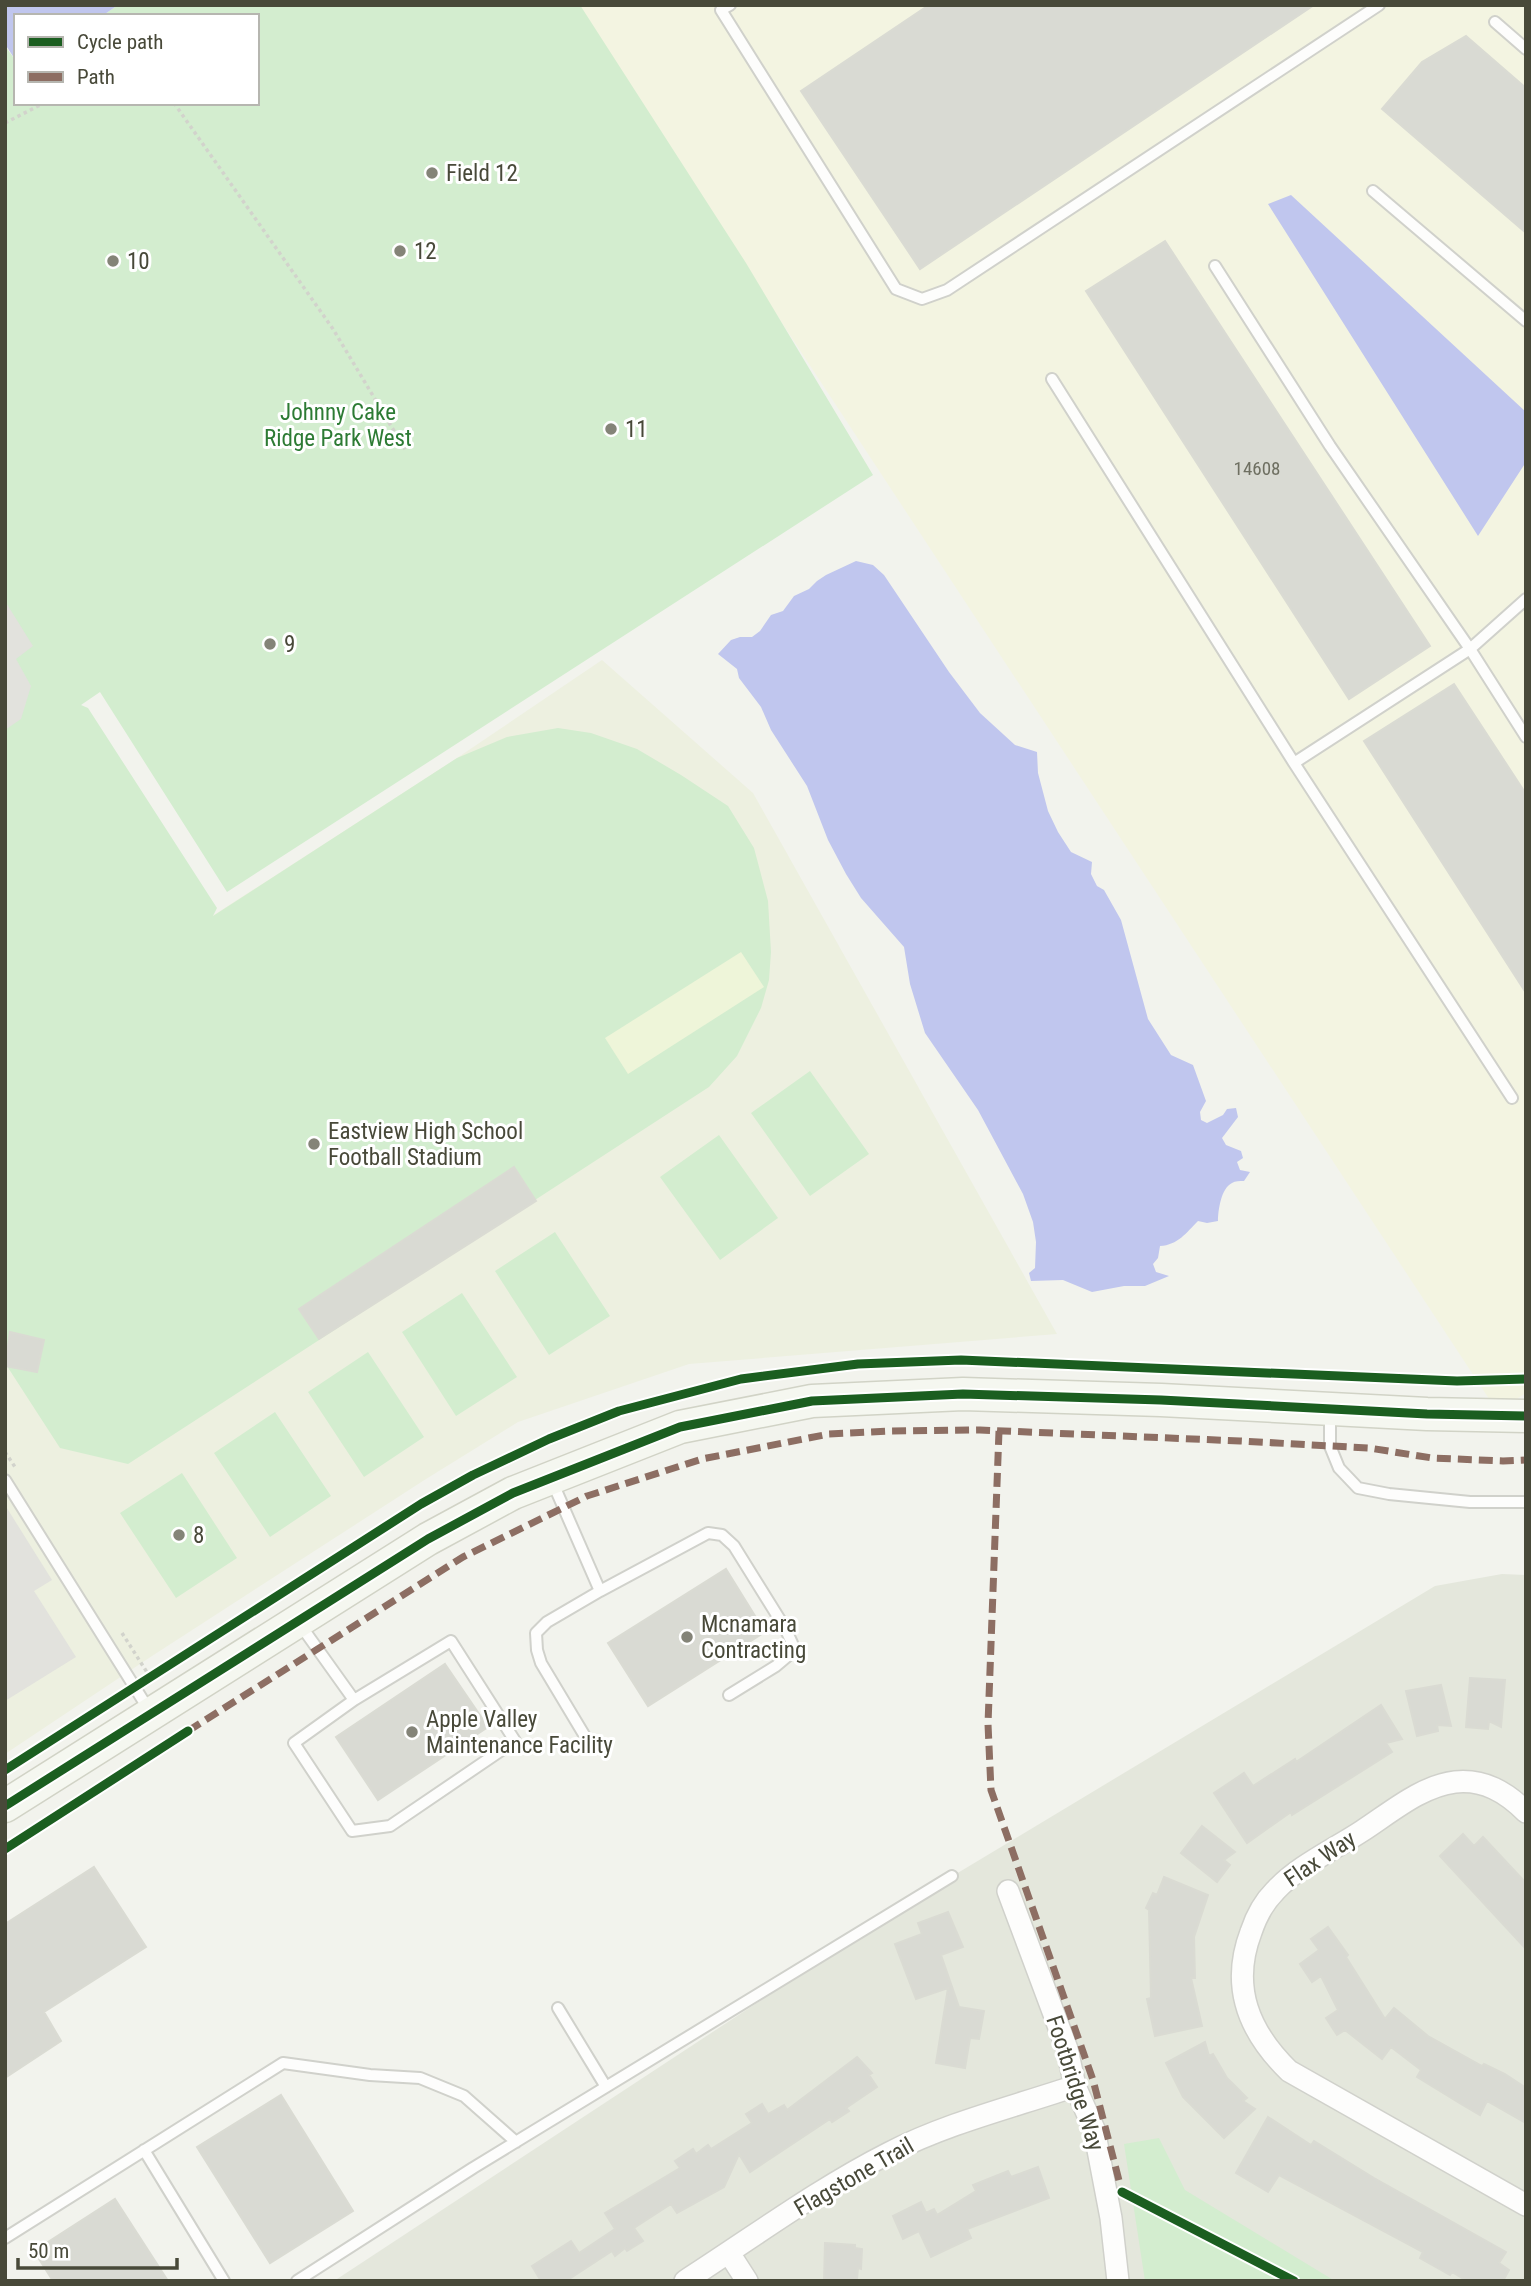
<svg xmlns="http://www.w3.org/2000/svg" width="1531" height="2286" viewBox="0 0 1531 2286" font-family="'Roboto Condensed',sans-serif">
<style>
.residential{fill:#e4e7dc}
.commercial{fill:#f3f4e1}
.education{fill:#edf0e0}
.green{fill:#d3edcf}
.sand{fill:#eef5d9}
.parking{fill:#e2e2dd}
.water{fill:#c0c6ee}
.building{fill:#d9dad3;stroke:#dadbd3;stroke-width:2}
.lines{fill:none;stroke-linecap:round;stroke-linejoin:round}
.lane-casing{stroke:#d0d1cb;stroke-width:14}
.street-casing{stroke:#d0d1cb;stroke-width:24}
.secondary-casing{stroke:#d1d3c6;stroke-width:35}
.path{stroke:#d2d3cc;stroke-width:3.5;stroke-dasharray:3.5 3.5;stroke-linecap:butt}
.lane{stroke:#fdfdfc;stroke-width:10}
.street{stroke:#fdfdfc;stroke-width:21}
.secondary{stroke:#f5f7f0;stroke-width:32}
.quiet{stroke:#8d6e63;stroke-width:7;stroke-dasharray:14 7;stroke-linecap:butt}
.cycleway-casing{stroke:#fff;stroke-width:13}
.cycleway{stroke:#1b5e20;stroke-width:9}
.poi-dot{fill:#848478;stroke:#fff;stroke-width:2.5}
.labels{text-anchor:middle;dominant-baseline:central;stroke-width:6;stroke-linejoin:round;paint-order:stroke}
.number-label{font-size:19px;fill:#6e6f61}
.poi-label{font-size:23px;fill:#484939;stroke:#fff;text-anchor:start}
.park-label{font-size:23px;fill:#2d7b34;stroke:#fff}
.street-label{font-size:23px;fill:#484939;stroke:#fff}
</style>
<rect width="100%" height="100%" fill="#f2f3ed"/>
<!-- residential -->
<path class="residential" d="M 1502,1574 L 1526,1575 L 1526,2281 L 334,2281 L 921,1895 L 1435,1586 Z"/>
<!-- commercial -->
<path class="commercial" d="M 573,5 L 1526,5 L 1526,1393 L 1497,1411 Z"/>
<!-- education -->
<path class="education" d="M 602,660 L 753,793 L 1057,1334 L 689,1364 L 518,1422 L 426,1479 L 152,1656 L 5,1754 L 5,1050 L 457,758 Z"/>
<!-- green -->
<path class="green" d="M 118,5 L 580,5 L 746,263 L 873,475 L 227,892 L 100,692 L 81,705 L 88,708 L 217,908 L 213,916 L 457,758 L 507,737 L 558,728 L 591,733 L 637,749 L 681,775 L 728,806 L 754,848 L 768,901 L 771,952 L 769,980 L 761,1008 L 737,1056 L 709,1087 L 128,1464 L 60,1448 L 5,1363 L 5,46 L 16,61 L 16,103 L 257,103 L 257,16 L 102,16 Z
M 810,1071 L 869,1154 L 810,1196 L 751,1113 Z
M 719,1135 L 778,1218 L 720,1260 L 660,1177 Z
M 555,1232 L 610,1316 L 549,1355 L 495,1271 Z
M 462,1293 L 517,1377 L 456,1416 L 402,1332 Z
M 368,1352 L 424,1437 L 364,1477 L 308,1392 Z
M 275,1412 L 331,1496 L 270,1537 L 214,1453 Z
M 182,1473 L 237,1558 L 176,1598 L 120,1513 Z
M 1159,2138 L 1185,2190 L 1335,2281 L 1145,2281 L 1124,2144 Z"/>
<!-- sand -->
<path class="sand" d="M 741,952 L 764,987 L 628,1074 L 605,1038 Z"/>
<!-- parking -->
<path class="parking" d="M 5,601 L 33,646 L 16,659 L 31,686 L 21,719 L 5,730 Z
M 5,1505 L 52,1580 L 34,1591 L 76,1657 L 5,1701 Z"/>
<!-- water -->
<path class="water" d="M 5,5 L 118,5 L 102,16 L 16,16 L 16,61 L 5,44 Z
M 1291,195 L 1526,412 L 1526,462 L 1478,536 L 1268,204 Z
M 856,561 L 873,565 L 884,575 L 949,672 L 980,713 L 1015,745 L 1037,752 L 1038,773 L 1048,811 L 1058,832 L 1071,852 L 1092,862 L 1091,874 L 1097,886 L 1104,890 L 1121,920 L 1148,1019 L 1171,1055 L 1193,1065 L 1206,1101 L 1200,1112 L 1201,1120 L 1207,1123 L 1223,1115 L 1227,1109 L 1236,1108 L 1238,1117 L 1222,1138 L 1226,1145 L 1241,1151 L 1243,1158 L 1237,1162 L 1240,1170 L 1250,1172 L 1244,1181 C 1240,1181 1235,1181 1232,1183 C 1221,1188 1218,1211 1218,1221 L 1207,1223 L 1198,1221 C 1186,1233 1178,1245 1160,1246 L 1158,1258 L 1153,1264 L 1156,1272 L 1169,1276 L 1145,1286 L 1124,1286 L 1092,1292 L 1063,1280 L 1031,1281 L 1029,1273 L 1035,1268 L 1036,1242 L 1033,1222 L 1023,1194 L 978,1110 L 925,1033 L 910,984 L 904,947 L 861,898 L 846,874 L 828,840 L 807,786 L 771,730 L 761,707 L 739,678 L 737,669 L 718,654 L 731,640 L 740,637 L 752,637 L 760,631 L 771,615 L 783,611 L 794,596 L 809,589 L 817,581 L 826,575 Z"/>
<!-- building -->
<path class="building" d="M 929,5 L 1314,5 L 920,269 L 801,91 Z
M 1466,36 L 1526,88 L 1526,233 L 1382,109 L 1422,62 Z
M 1165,241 L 1430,646 L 1349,699 L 1086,291 Z
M 1454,684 L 1526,794 L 1526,993 L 1364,741 Z
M 514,1167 L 536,1201 L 319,1339 L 299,1309 Z
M 10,1332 L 44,1340 L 37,1372 L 5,1366 Z
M 726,1569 L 765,1632 L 648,1706 L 608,1643 Z
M 445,1664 L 488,1727 L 378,1800 L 336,1737 Z
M 1470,1678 L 1505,1680 L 1501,1727 L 1489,1721 L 1488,1729 L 1466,1727 Z
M 1441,1685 L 1451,1726 L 1437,1725 L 1438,1731 L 1417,1736 L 1406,1691 Z
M 1381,1705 L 1402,1739 L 1386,1743 L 1392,1752 L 1292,1815 L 1291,1812 L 1247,1843 L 1214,1793 L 1244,1773 L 1253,1786 L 1295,1759 L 1296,1762 Z
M 1202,1826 L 1235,1852 L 1224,1860 L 1230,1865 L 1217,1882 L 1181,1853 Z
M 1463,1834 L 1474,1846 L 1483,1837 L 1526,1883 L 1526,1949 L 1440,1856 Z
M 94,1867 L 146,1947 L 44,2012 L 61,2041 L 5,2078 L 5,1924 Z
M 1164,1877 L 1208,1895 L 1194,1937 L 1195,1978 L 1191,1978 L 1202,2026 L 1155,2036 L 1147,1999 L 1151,1998 L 1149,1910 L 1146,1908 L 1153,1893 L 1157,1895 Z
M 948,1912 L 963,1947 L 941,1955 L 959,2007 L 984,2011 L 979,2039 L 970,2038 L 965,2068 L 936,2063 L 948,1988 L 916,1999 L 895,1944 L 922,1934 L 918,1923 Z
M 1328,1927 L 1348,1955 L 1346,1957 L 1385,2019 L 1394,2008 L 1428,2036 L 1482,2066 L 1484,2064 L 1505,2074 L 1526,2088 L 1526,2123 L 1487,2101 L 1480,2115 L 1461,2104 L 1417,2077 L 1421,2070 L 1391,2047 L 1382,2059 L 1345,2030 L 1337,2035 L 1326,2018 L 1338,2010 L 1321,1976 L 1312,1982 L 1300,1964 L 1319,1950 L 1311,1939 Z
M 1205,2042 L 1209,2056 L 1213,2054 L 1227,2078 L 1247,2098 L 1243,2101 L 1255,2109 L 1224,2138 L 1183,2097 L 1166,2063 Z
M 857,2057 L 872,2073 L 869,2075 L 877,2087 L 846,2108 L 849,2111 L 832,2122 L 830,2119 L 750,2172 L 739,2154 L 724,2187 L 677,2213 L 671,2204 L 634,2228 L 643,2241 L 627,2251 L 625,2248 L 615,2256 L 612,2251 L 566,2281 L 541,2281 L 532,2266 L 571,2241 L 579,2253 L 615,2229 L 605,2213 L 680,2168 L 675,2161 L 693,2149 L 696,2154 L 708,2145 L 711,2149 L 752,2123 L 746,2114 L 762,2104 L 768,2114 L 784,2105 L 787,2110 Z
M 281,2095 L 353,2211 L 270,2263 L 197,2147 Z
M 1268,2117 L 1311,2145 L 1314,2141 L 1374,2178 L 1506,2252 L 1499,2263 L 1509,2270 L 1503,2281 L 1467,2281 L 1452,2272 L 1450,2275 L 1420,2258 L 1423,2252 L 1279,2175 L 1268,2192 L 1236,2173 Z
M 1038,2167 L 1049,2198 L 967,2229 L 971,2238 L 931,2257 L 919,2231 L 903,2239 L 893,2216 L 921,2202 L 926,2213 L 934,2209 L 937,2215 L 976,2191 L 973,2185 L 1008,2171 L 1011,2177 Z
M 115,2199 L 168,2281 L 53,2281 L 34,2251 Z
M 825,2243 L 855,2245 L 855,2248 L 862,2249 L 861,2269 L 858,2268 L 857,2279 L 824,2281 Z"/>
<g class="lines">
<defs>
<path id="lane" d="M 730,5 L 721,10 L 896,289 L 922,299 L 947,290 L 1379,5
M 1495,22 L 1526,49
M 1373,191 L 1526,321
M 1215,266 L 1330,446 L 1470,649 L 1526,599
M 1052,379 L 1294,763 L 1470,649 L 1526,737
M 1294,763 L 1512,1098
M 1330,1412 L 1330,1446 L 1339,1468 L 1358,1488 L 1389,1494 L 1470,1502 L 1526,1502
M 5,1480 L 149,1710
M 552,1481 L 600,1591 L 708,1533 L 722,1535 L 734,1546 L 785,1628 L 792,1643 L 789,1655 L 776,1666 L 729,1695
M 299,1623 L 354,1700 L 294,1743 L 352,1831 L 390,1826 L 515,1741 L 451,1641 L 354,1700
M 592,1748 L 541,1663 L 537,1650 L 536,1633 L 547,1622 L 600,1591
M 558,2008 L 606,2087
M 144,2150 L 224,2281
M 5,2238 L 283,2063 L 370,2075 L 420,2078 L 464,2096 L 516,2142
M 297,2281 L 473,2168 L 952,1876"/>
<path id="street" d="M 1526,1812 C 1506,1792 1484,1779 1455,1782 C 1421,1786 1390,1813 1362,1831 C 1333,1850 1298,1866 1275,1891 C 1263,1903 1256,1917 1251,1932 C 1230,1987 1249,2032 1289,2071 L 1526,2205
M 1008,1891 L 1067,2049 L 1075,2086 L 1094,2129 L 1111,2218 L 1118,2281
M 729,2253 L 747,2281
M 685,2281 C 752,2238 818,2189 889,2153 C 947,2123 1013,2107 1075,2086"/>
<path id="secondary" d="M 5,1806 L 428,1539 L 513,1493 L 680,1427 L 812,1401 L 963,1394 L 1161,1400 L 1427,1414 L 1526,1416"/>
</defs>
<!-- lane casing -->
<use href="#lane" class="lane-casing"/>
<!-- street casing -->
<use href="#street" class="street-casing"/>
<!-- secondary casing -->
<use href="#secondary" class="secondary-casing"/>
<!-- path -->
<path class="path" d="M 174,103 L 333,329 L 406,451
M 5,123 L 44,103
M 5,1452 L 15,1467
M 122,1633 L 150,1677"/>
<!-- lane -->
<use href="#lane" class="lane"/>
<!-- street -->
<use href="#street" class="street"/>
<!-- secondary -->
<use href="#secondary" class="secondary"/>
<!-- quiet -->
<path class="quiet" d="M 999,1431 L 988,1724 L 991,1790 L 1093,2080 L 1122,2192
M 188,1731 L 463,1557 L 587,1496 L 702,1459 L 829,1434 L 892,1431 L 980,1430 L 1240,1441 L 1369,1448 L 1432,1458 L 1503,1461 L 1526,1460"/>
<defs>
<path id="cycleway" d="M 5,1770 L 421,1504 L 473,1475 L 549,1439 L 619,1411 L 741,1379 L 858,1364 L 961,1360 L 1457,1381 L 1526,1379
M 5,1806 L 428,1539 L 513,1493 L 680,1427 L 812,1401 L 963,1394 L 1161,1400 L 1427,1414 L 1526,1416
M 5,1849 L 188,1731
M 1122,2192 L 1294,2281"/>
</defs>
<!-- cycleway casing -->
<use href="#cycleway" class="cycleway-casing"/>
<!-- cycleway -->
<use href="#cycleway" class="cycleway"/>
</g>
<!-- markers -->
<g class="poi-dot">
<circle cx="432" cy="173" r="7"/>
<circle cx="400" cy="251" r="7"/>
<circle cx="113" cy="261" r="7"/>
<circle cx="611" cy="429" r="7"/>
<circle cx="270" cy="644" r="7"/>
<circle cx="314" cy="1144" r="7"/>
<circle cx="179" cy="1535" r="7"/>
<circle cx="687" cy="1637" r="7"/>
<circle cx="412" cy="1732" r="7"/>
</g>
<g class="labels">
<!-- number labels -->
<g class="number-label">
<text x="1257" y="468">14608</text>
</g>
<!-- poi labels -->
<g class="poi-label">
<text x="446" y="173">Field 12</text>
<text x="414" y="251">12</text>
<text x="127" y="261">10</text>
<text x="625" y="429">11</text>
<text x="284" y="644">9</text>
<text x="328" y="1131">Eastview High School<tspan x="328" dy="26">Football Stadium</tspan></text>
<text x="193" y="1535">8</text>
<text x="701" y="1624">Mcnamara<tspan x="701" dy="26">Contracting</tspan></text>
<text x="426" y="1719">Apple Valley<tspan x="426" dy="26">Maintenance Facility</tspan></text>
</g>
<!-- park labels -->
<g class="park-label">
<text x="338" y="412">Johnny Cake<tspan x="338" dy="26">Ridge Park West</tspan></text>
</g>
<!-- street labels -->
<g class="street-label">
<text transform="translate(1320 1859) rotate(-34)">Flax Way</text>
<text transform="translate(1075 2083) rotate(72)">Footbridge Way</text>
<text transform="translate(854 2177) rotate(-30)">Flagstone Trail</text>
</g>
</g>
<!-- border -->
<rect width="1531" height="2286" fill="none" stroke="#484939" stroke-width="14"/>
<!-- legend -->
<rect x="14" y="14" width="245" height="91" fill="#ffffff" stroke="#b6b6b0" stroke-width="2"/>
<rect x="28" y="37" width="35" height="10" fill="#1b5e20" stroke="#b6b6b0" stroke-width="2"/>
<text x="77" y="49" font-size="21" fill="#484939">Cycle path</text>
<rect x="28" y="72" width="35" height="10" fill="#8d6e63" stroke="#b6b6b0" stroke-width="2"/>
<text x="77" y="84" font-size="21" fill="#484939">Path</text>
<!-- scale -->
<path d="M18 2258v10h159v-10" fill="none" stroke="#484939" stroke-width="3.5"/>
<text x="28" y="2258" font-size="21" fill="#484939" stroke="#ffffff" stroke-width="5" paint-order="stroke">50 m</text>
</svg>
